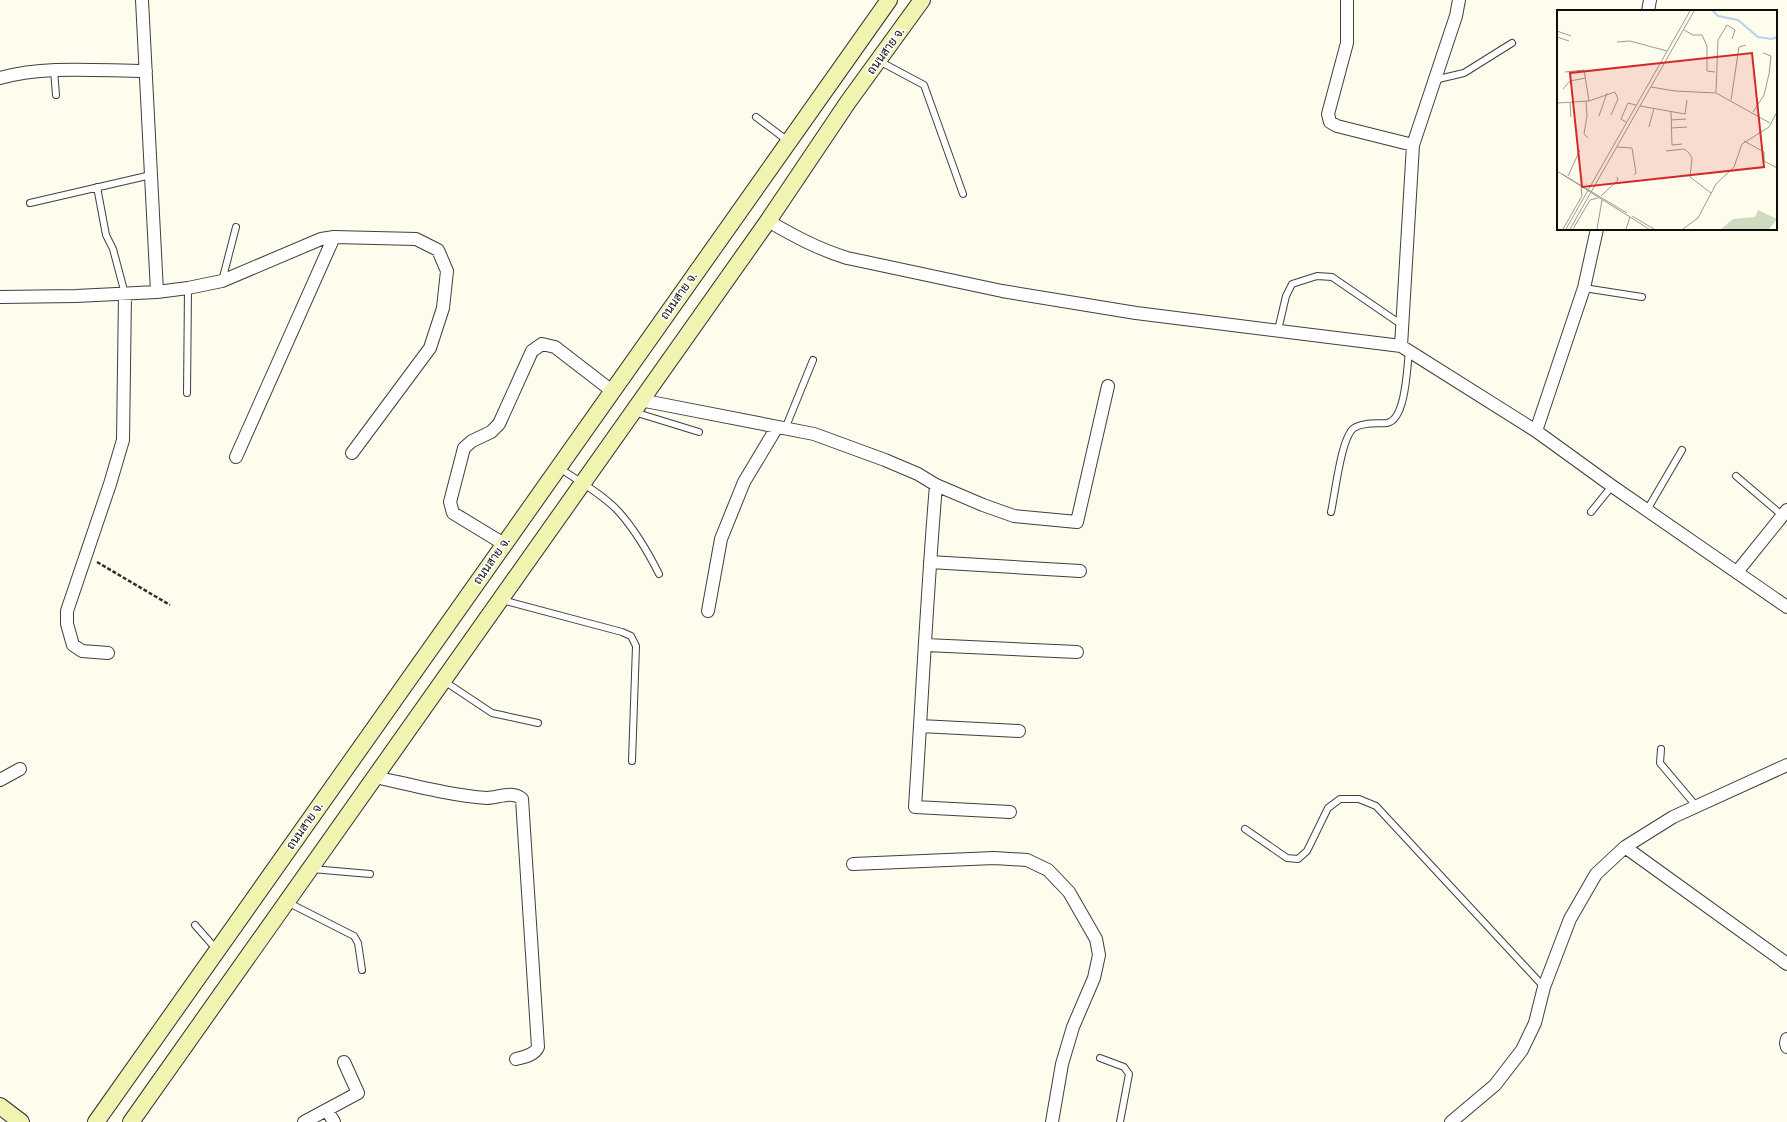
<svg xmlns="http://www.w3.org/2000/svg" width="1787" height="1122" viewBox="0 0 1787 1122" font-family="Spectral,Sarabun,serif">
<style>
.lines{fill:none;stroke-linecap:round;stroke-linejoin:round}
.service-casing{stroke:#3f3f3f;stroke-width:8}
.minor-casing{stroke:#3f3f3f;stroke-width:14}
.secondary-casing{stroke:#2e2e2e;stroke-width:18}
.path{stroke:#2e2e2e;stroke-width:2.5;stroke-dasharray:4 2;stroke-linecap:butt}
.service{stroke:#fff;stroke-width:6}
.minor{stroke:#fff;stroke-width:12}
.secondary{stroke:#f1f4b1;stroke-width:16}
.labels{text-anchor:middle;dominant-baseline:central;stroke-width:4;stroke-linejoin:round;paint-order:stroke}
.street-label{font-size:12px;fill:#0c0c0c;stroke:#fff}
.inset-river{fill:none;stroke:#b8d2ed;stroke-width:2}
.inset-road{fill:none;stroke:#9d9c93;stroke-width:1}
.view{fill:#d62828;fill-opacity:0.15;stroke:#d62828;stroke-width:2}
.inset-edge{fill:none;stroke:#0c0c0c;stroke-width:2}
</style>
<rect width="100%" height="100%" fill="#fdfced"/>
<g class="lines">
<defs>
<path id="service" d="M 879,61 L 924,85 L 963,194
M 54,70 L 56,95
M 1434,80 L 1464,73 L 1512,43
M 756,117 L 788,141
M 97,187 L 106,235 L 113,249 L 125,294
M 30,203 L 151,175
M 222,281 L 236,227
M 1584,288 L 1642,297
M 1278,330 L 1286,296 L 1292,284 L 1317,276 L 1332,277 L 1402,325
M 187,393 L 188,288
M 634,412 L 699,432
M 785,429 L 813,360
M 559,468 C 576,479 605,496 619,512 C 635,530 648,552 659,574
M 1736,476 L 1783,516
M 1647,510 L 1682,450
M 1331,512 C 1335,495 1341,437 1354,428 C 1363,422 1377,424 1387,423 C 1406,420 1407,367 1409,351
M 1591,512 L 1612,486
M 502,600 L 622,632 L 631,636 L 636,646 L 632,761
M 444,681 L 492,713 L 538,723
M 1661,749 L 1660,763 L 1697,807
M 1245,829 L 1287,858 L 1298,859 L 1307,851 L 1328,808 L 1340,799 L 1359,799 L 1376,806 L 1544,987
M 312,869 L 370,874
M 287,902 L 354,936 L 358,943 L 362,970
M 195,925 L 217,950
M 1100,1058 L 1124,1067 L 1129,1074 L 1120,1122"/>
<path id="minor" d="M 142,0 L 157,292
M 1347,0 L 1347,43 L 1328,114 L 1330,122 L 1337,126 L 1413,145
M 1648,11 L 1650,0
M 0,78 C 47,65 99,71 146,71
M 768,221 C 794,236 818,249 847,258 L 1002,291 L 1136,313 L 1401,346 L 1536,431 L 1612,486 L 1787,607
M 0,297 L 76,296 L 157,292 L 188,288 L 222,281 L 321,239 L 334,237 L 416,239 L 438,250 L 447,271 L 443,308 L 430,348 L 352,453
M 1401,346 L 1413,145 L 1456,16 L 1459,0
M 640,400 L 814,434 L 885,460 L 918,474 L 936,485 L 983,505 L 1014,516 L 1077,522 L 1108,386
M 1536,431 L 1584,288 L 1597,229
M 236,457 L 334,237
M 936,485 C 927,592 922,700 915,807 L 1010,812
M 504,544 L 453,513 L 450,502 L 464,448 L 472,441 L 491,432 L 499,424 L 532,351 L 542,344 L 555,347 L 612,391
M 930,562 L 1080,571
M 1737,572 L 1787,510
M 708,611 L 721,539 L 744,482 L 777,427
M 926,645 L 1077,652
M 108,653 L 82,651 L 73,645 L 67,624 L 67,611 L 110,484 L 123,440 L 125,294
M 920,726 L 1019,731
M 375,777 C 412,785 449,795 487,798 C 498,798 512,790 522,799 L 538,1047 C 535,1055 524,1057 516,1059
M 0,780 L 20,769
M 1625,847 L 1787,964
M 853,864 L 994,858 L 1027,860 L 1048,870 L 1069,892 L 1096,939 L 1099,955 L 1094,978 L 1073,1027 L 1062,1064 L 1052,1122
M 1787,1039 L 1786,1043 L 1787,1047
M 327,1110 L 334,1122
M 304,1122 L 358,1093 L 344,1062
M 1451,1122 L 1495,1085 L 1522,1050 L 1535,1023 L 1544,987 L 1570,919 L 1596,874 L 1625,847 L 1673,817 L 1787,765"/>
<path id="secondary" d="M 0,1106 L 21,1122
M 96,1122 L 889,0
M 131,1122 L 768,221 L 848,102 L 922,0"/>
</defs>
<!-- service casing -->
<use href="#service" class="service-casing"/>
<!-- minor casing -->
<use href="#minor" class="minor-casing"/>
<!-- secondary casing -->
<use href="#secondary" class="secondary-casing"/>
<!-- path -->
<path class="path" d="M 97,562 L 170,605"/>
<!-- service -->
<use href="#service" class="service"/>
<!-- minor -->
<use href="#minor" class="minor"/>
<!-- secondary -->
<use href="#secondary" class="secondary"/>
</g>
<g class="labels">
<!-- street labels -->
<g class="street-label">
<text transform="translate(886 51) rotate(-54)">ถนนสาย จ.</text>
<text transform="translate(679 296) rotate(-55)">ถนนสาย จ.</text>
<text transform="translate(492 561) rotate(-55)">ถนนสาย จ.</text>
<text transform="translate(305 826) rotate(-55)">ถนนสาย จ.</text>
</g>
</g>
<!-- overview -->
<g transform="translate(1557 10)">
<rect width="220" height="220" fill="#fdfced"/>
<path d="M 201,200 L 220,209 L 212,219 L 164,219 L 176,209 L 198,207 Z" fill="#cfdbc1"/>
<path class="inset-river" d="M 156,1 L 161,6 L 181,10 L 201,27 L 215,29 L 220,27"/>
<path class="inset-road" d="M 127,20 L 136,25 L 145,25 L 150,36 L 150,61 L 158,62M 0,21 L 14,26M 0,27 L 12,31M 60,32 L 73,31 L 110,41M 8,62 L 27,60 L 32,91M 94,77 L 118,81 L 159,83 L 213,113M 6,79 L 13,71 L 29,68M 159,82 L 161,30 L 170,15 L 178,20 L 175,29M 174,90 L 182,37 L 189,35M 29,91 L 30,106 L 27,124 L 31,128M 0,93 L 32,91 L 58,82 L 61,89 L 54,105M 13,93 L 14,107M 83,96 L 128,104 L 130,90M 114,102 L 115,135 L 125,134M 196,102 L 207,85 L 212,64 L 214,46 L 206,43M 42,106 L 50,83M 114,110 L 129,109M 69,112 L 64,109 L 71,93 L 79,95M 92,117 L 97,98M 114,118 L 130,117M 187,131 L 207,142 L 207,151 L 220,158M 60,137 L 75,138 L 79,163 L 77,165M 109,141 L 127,139 L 131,142 L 135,148 L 133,167 L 154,183M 0,161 L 92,219M 5,164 L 70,203M 11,166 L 23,140M 44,186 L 61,170 L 60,167M 75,206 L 97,219M 6,219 L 25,186 L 24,178M 9,219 L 133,1M 13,219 L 137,1M 16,219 L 33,190 L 41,188M 40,219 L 45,190M 69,219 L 73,207M 126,219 L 141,208 L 159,174 L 177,157 L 185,134 L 212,117 L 220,102"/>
<path class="view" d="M 195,43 L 207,157 L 25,177 L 13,63 Z"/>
<rect width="220" height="220" class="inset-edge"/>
</g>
</svg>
